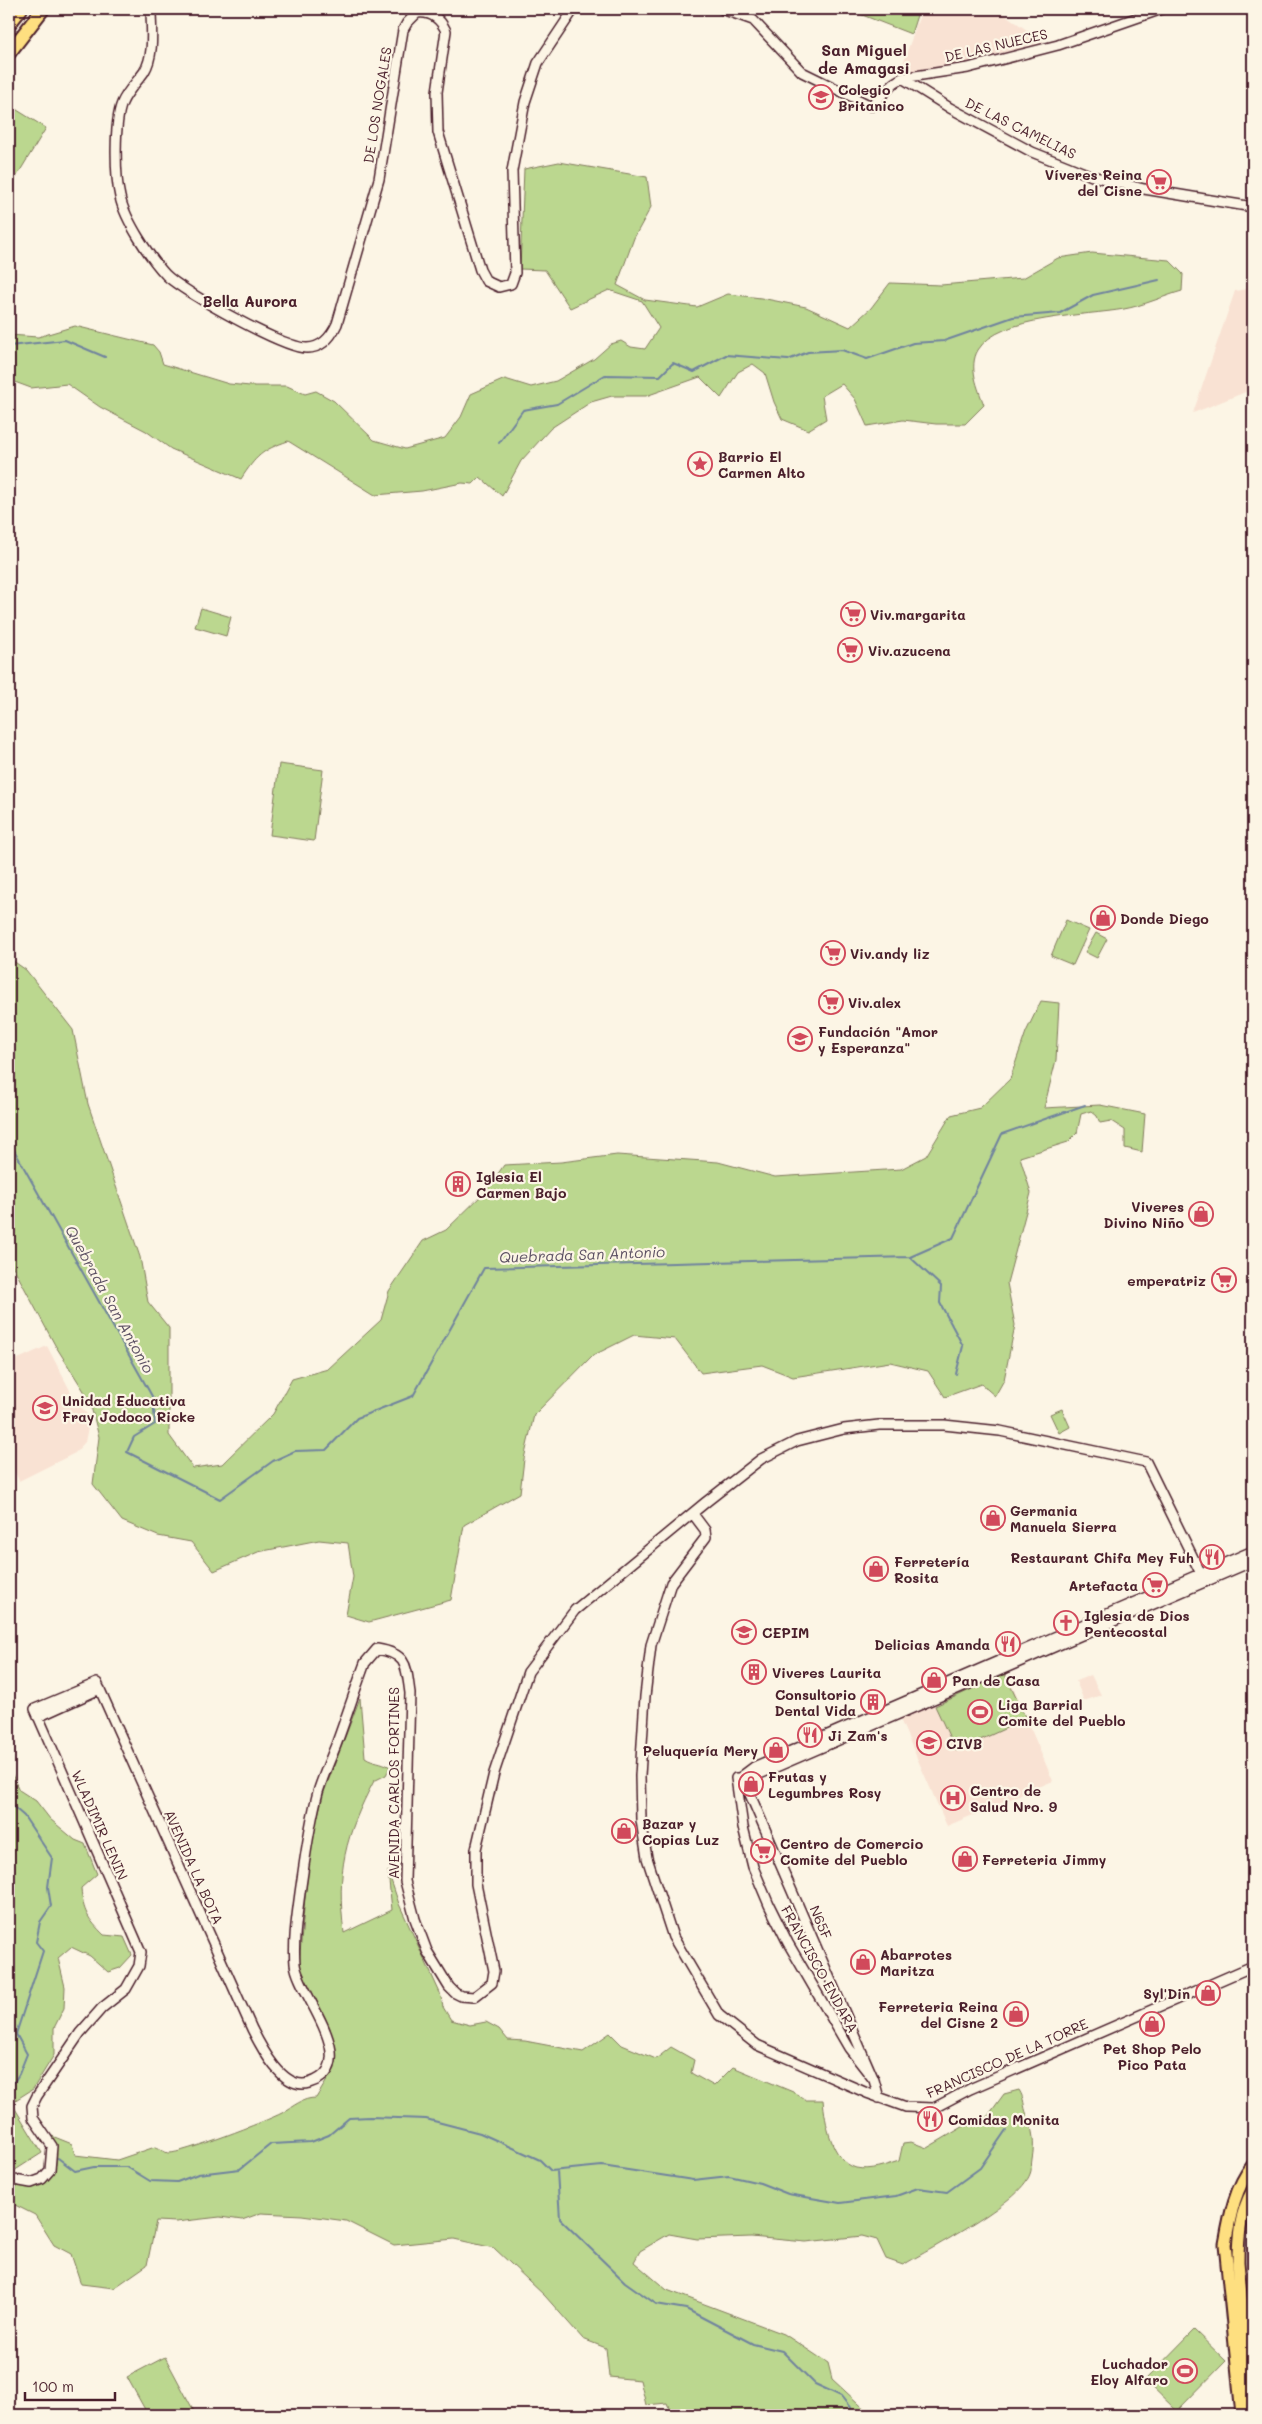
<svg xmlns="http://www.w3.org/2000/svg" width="1262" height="2424" viewBox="0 0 1262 2424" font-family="Mali,sans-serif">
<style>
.built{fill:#f9e2d3}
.green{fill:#bbd78f;stroke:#827b5d}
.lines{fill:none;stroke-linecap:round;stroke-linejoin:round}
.stream{stroke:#70839e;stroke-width:2}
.minor-casing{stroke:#4a1f2b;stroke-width:12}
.major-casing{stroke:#4a1f2b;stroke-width:15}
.highway-casing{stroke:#4a1f2b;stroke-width:16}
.minor{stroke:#fcf5e5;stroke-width:9}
.major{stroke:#fedf80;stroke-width:11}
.highway{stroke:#fedf80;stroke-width:12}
.labels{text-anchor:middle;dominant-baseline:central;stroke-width:4.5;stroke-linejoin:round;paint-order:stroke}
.street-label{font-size:14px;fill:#4a1f2b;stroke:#fcf5e5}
.poi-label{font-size:14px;font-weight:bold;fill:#4a1f2b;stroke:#fcf5e5;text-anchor:start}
.neighbourhood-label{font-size:15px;font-weight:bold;fill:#4a1f2b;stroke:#fcf5e5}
.water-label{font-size:15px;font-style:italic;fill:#5d5164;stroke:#fcf5e5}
.quarter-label{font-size:16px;font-weight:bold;fill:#4a1f2b;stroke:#fcf5e5}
</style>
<rect width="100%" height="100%" fill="#fcf5e5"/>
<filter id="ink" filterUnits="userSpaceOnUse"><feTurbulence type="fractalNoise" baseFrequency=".02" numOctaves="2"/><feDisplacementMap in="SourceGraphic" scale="10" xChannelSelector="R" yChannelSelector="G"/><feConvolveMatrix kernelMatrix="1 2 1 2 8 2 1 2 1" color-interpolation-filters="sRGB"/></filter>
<g filter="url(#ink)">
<!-- built -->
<path class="built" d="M 922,9 L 997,9 L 1044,42 L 969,62 L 899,75 Z
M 1253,288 L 1253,389 L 1193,413 L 1235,291 Z
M 47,1346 L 74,1398 L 90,1418 L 85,1442 L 75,1453 L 19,1481 L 9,1459 L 9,1363 Z
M 1006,1671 L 1053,1781 L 947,1826 L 899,1717 Z
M 1091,1675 L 1101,1695 L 1084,1701 L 1076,1681 Z"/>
<!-- green -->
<path class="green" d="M 853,9 L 919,9 L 911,34 L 852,11 Z
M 9,105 L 46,128 L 9,189 Z
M 559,162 L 647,177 L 651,207 L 634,238 L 617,285 L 645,300 L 697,307 L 728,294 L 761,298 L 806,307 L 850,327 L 871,308 L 890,283 L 941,285 L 1023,278 L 1058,258 L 1092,253 L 1169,260 L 1183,274 L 1182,291 C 1164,296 1142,306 1124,309 C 1087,316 999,315 978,350 C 968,367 978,388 984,405 L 965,424 L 936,424 L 903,420 L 867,426 L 855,399 L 842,384 L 822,396 L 826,419 L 808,430 L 782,419 L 774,402 L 765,373 L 753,364 L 738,372 L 721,398 L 700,377 L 646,396 L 612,396 L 591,402 L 551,428 L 521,461 L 502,496 L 480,477 L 473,484 L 462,483 L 422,491 L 375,495 L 288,441 C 262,450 256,456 241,479 L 171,449 L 146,431 L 100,407 L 67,384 L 31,388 L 12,381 L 9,385 L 9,335 L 38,337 L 75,326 L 153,345 L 159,352 L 163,364 L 229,384 L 250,386 L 287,386 L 305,394 L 316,391 L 334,401 L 374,440 L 405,449 L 445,438 L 461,417 L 471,394 L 505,379 L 531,387 L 556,381 L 594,359 L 611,344 L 621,341 L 631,347 L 645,349 L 659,328 L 642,301 L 609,290 L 570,308 L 545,270 L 520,269 L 524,169 Z
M 201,608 L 231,617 L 226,636 L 195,627 Z
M 279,764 L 323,770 L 314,841 L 270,835 Z
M 1066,920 L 1089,930 L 1073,965 L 1051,956 Z
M 1096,933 L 1107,939 L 1097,958 L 1085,952 Z
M 9,958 L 26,970 L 73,1030 L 88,1104 L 140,1257 L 148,1302 L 169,1328 L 169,1435 L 193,1468 L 222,1464 L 273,1414 L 292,1379 L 328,1369 L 381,1320 L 389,1291 L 423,1241 L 446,1230 L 486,1191 L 504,1165 L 561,1162 L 617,1155 L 718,1162 L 775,1177 L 901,1169 L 926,1156 L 951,1115 L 980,1108 L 1010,1079 L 1026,1032 L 1041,1001 L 1059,1003 L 1056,1060 L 1044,1108 L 1100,1105 L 1145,1114 L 1142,1152 L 1125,1148 L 1125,1130 L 1111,1121 L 1100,1123 L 1097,1116 L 1091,1111 L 1081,1114 L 1077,1133 L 1068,1142 L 1020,1157 L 1031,1193 L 1007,1283 L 1015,1325 L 1004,1380 L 995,1396 L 981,1384 L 945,1397 L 928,1371 L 890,1362 L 793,1377 L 762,1365 L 701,1373 L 675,1339 L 634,1335 L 592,1356 L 534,1415 L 524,1459 L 520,1493 L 464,1525 L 451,1600 L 369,1622 L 346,1615 L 353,1577 L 348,1543 L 319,1540 L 258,1552 L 214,1571 L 191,1542 L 158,1536 L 122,1521 L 93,1484 L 99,1437 L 89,1399 L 55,1345 L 9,1259 Z
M 1062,1409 L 1070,1427 L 1059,1433 L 1050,1414 Z
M 1005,1674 L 1026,1719 L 956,1751 L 935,1706 Z
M 360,1698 L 365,1757 C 374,1763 381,1761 390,1767 L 386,1775 L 374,1781 C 345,1836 336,1871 344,1933 L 392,1910 L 388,1871 L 399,1904 L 440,1993 L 443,2007 L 451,2020 L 470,2025 L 486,2022 L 499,2029 L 508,2040 L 525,2041 L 583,2052 L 610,2033 L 622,2045 L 656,2059 L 671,2047 L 694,2060 L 691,2073 L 714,2086 L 733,2067 L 793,2092 L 806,2100 L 823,2100 C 825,2121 831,2161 856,2168 C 870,2171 886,2165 899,2161 L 903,2143 L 911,2142 L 927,2148 L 966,2125 L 982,2124 L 1004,2094 L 1019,2090 C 1025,2099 1023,2106 1027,2115 C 1033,2131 1035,2143 1032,2159 C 1031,2164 1032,2170 1030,2174 C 1020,2203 931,2248 903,2265 L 886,2259 L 877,2240 L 862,2236 L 806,2242 L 751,2237 L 697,2239 L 669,2234 L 640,2251 L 634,2262 L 667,2290 L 784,2334 L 828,2363 L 832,2379 L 871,2415 L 672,2415 L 667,2403 L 646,2405 L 640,2380 L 609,2377 L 606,2348 L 583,2339 L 545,2296 L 494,2248 L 454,2239 L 394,2245 L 346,2221 L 302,2215 L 261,2213 L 242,2220 L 220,2217 L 176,2222 L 156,2221 L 147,2265 L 114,2288 L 81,2284 L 71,2254 L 54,2245 L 35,2215 L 9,2202 L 9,2184 C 45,2195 67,2170 52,2136 L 72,2144 L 75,2155 L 117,2160 L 155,2147 C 159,2148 165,2153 169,2153 C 181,2154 269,2120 282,2113 C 294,2106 302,2098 316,2098 L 334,2069 L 330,2028 L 299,1965 L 305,1897 L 312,1838 L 324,1792 Z
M 9,1768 L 19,1790 L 36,1801 L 50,1819 L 75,1840 L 85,1844 L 97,1874 L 81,1888 C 83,1912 88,1919 104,1935 L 124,1937 L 132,1955 L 120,1968 L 108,1972 L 90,1956 L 71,1947 L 58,1958 L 65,1987 L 64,2008 L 54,2028 L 54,2055 L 33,2089 L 14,2101 L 9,2097 Z
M 11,2102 L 42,2153 L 9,2174 L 9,2104 Z
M 1194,2330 L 1226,2361 L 1177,2411 L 1145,2380 Z
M 165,2357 L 196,2415 L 148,2415 L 127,2377 Z"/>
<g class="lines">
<!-- stream -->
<path class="stream" d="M 9,346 L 65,340 L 105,357
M 499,443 L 523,410 L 557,404 L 605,375 L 660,376 L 673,363 L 694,372 L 726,355 L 788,360 L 808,352 L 842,350 L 867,359 L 913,343 L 944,341 L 1013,317 L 1060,313 L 1093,295 L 1159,280
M 9,1141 L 153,1398 L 155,1424 L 134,1437 L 127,1452 L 220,1499 L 273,1461 L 295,1451 L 326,1450 L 357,1418 L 413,1396 L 484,1268 L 910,1257 L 953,1238 L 1002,1134 L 1085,1105
M 910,1257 L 941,1286 L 940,1303 L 963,1346 L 956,1374
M 9,1803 L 24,1816 L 52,1858 L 48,1887 L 51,1906 L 40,1922 L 36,1942 L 43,1951 L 16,2034 L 27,2054 L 19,2074 L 9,2090
M 58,2158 L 75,2171 L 94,2167 L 127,2167 L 150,2181 L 177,2182 L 198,2174 L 240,2169 L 271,2144 L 311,2142 L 329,2135 L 349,2118 L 370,2117 L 426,2119 L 480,2133 L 540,2160 L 551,2171 L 602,2166 L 693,2180 L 729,2176 L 760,2183 L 788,2194 L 840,2203 L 896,2196 L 918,2188 L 947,2192 L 980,2168 L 1006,2130
M 557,2171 L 560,2219 L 625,2282 L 656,2304 L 686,2309 L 753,2344 L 782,2351 L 815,2384 L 841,2396 L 856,2415"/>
<defs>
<path id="minor" d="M 151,9 C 151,29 155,54 144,72 C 137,82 127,91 122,103 C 114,122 115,177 120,197 C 125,220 150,258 166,275 C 183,292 285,349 307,348 C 322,348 331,337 337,324 L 379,179 L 403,30 L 407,23 L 417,13 C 431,11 440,18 446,31 L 437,92 L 438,132 L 480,270 L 486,281 L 499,287 L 511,284 L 515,273 L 512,171 L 525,102 L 538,63 L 574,9
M 722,9 L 753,20 L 802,72 L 871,106 L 894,83 L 902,78 L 968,68 L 1058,45 L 1162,9
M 902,78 L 950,108 L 1032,152 L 1092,176 L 1144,189 L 1253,207
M 693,1514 L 705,1530 L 706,1537 L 671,1583 L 651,1645 L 645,1696 L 640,1776 L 641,1820 L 647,1858 L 673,1937 L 719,2015 L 757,2045 L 867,2093 L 906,2107 L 934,2108 L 970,2089 L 1253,1966
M 38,1717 L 100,1689
M 742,1776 L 754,1767 L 1253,1551
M 742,1776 L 874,2080 L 879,2098
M 874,2080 L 849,2048 L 788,1943 L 769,1905 L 753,1867 L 743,1827 L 736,1778 L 755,1776 L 1253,1561
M 9,2179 L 31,2183 L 42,2179 L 50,2170 L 52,2146 L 33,2118 L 32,2106 L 37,2096 L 80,2033 L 102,2008 L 126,1989 L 139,1966 L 141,1952 L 35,1709 L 97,1683 L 252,2029 C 261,2047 283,2091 309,2083 C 365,2066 298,1994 295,1964 C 293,1941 297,1916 300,1893 C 305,1859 309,1825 318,1792 C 323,1776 330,1760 336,1745 C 346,1718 355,1690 365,1663 L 377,1649 C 408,1654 406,1666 410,1693 L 405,1881 L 415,1919 L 427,1951 L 449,1987 L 455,1993 L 461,1996 L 474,1997 L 492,1983 L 494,1971 L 476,1884 L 476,1849 L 494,1773 L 528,1672 L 575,1610 L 706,1502 L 761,1459 L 797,1441 L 844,1429 L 879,1425 L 944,1425 L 1000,1431 L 1146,1462 L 1205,1582"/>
<path id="major" d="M 1242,2415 L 1225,2244 C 1230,2216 1235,2187 1253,2165
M 1252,2415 L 1238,2262 C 1238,2237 1240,2212 1253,2190"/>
<path id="highway" d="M 9,24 L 21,9
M 9,53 L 43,9"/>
</defs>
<!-- minor casing -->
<use href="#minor" class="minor-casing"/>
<!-- major casing -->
<use href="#major" class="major-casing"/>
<!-- highway casing -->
<use href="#highway" class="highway-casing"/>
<!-- minor -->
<use href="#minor" class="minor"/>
<!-- major -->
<use href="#major" class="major"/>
<!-- highway -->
<use href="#highway" class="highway"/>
</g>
</g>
<!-- icons -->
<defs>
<symbol id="school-ring" viewBox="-11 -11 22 22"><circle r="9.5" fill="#fcf5e5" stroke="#d1495b" stroke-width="1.5"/><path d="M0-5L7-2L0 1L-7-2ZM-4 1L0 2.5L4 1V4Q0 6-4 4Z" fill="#d1495b"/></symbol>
<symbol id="supermarket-ring" viewBox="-11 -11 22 22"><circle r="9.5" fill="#fcf5e5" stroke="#d1495b" stroke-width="1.5"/><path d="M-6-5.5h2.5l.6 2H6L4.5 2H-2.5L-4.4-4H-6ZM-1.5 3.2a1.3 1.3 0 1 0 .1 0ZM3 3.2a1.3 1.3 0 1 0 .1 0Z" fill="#d1495b"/></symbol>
<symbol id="sight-ring" viewBox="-11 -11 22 22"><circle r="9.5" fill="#fcf5e5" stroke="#d1495b" stroke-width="1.5"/><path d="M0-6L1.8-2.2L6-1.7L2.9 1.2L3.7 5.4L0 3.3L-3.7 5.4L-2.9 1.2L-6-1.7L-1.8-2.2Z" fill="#d1495b"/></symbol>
<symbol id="shop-ring" viewBox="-11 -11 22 22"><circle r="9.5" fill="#fcf5e5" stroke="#d1495b" stroke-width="1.5"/><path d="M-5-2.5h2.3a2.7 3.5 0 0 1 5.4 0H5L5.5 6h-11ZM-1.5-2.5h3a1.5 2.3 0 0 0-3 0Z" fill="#d1495b"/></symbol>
<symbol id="building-ring" viewBox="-11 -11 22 22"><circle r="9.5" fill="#fcf5e5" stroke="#d1495b" stroke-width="1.5"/><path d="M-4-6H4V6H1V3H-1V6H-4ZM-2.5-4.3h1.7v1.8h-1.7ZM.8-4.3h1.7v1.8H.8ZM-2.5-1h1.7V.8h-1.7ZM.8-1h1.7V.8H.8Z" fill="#d1495b"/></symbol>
<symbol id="restaurant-ring" viewBox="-11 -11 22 22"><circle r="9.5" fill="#fcf5e5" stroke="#d1495b" stroke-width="1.5"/><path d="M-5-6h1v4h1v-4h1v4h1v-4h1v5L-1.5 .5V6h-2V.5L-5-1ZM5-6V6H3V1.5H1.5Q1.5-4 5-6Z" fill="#d1495b"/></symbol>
<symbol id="church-ring" viewBox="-11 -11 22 22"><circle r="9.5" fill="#fcf5e5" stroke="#d1495b" stroke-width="1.5"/><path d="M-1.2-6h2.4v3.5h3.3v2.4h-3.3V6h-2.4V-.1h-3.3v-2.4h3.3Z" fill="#d1495b"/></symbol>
<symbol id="stadium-ring" viewBox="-11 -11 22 22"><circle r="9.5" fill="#fcf5e5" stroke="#d1495b" stroke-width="1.5"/><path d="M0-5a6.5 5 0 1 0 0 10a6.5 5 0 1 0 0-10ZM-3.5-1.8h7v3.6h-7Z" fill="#d1495b"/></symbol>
<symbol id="hospital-ring" viewBox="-11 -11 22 22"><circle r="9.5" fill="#fcf5e5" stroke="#d1495b" stroke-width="1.5"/><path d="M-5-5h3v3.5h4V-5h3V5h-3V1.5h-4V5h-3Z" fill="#d1495b"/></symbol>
</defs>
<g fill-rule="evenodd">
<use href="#school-ring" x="807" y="83" width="28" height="28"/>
<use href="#supermarket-ring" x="1145" y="168" width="28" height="28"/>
<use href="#sight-ring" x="686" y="450" width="28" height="28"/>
<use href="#supermarket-ring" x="839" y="600" width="28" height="28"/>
<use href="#supermarket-ring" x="836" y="636" width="28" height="28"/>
<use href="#shop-ring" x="1089" y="904" width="28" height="28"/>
<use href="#supermarket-ring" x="819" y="939" width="28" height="28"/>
<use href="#supermarket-ring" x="817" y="988" width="28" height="28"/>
<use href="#school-ring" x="786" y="1025" width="28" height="28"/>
<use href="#building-ring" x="444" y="1170" width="28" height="28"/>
<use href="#shop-ring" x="1187" y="1200" width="28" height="28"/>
<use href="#supermarket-ring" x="1210" y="1266" width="28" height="28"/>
<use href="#school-ring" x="31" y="1394" width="28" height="28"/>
<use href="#shop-ring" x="979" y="1504" width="28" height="28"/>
<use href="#restaurant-ring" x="1198" y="1543" width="28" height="28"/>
<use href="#shop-ring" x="862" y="1555" width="28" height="28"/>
<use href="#supermarket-ring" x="1141" y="1571" width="28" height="28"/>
<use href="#church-ring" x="1052" y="1609" width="28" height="28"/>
<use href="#school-ring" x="730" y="1618" width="28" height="28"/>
<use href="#restaurant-ring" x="994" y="1630" width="28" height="28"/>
<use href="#building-ring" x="740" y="1658" width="28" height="28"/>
<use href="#shop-ring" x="920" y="1666" width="28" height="28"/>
<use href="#building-ring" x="859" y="1688" width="28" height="28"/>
<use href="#stadium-ring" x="966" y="1698" width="28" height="28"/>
<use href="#restaurant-ring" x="796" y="1721" width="28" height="28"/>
<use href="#school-ring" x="915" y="1729" width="28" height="28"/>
<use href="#shop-ring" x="762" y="1736" width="28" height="28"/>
<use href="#shop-ring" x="737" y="1770" width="28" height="28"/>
<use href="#hospital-ring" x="939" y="1784" width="28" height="28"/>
<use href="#shop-ring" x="610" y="1817" width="28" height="28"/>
<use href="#supermarket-ring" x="749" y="1837" width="28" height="28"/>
<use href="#shop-ring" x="951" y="1845" width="28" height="28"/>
<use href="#shop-ring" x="849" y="1948" width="28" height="28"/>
<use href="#shop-ring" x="1194" y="1979" width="28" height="28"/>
<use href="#shop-ring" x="1002" y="2000" width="28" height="28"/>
<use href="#shop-ring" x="1138" y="2010" width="28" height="28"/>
<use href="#restaurant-ring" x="916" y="2105" width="28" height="28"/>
<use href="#stadium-ring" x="1171" y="2357" width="28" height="28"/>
</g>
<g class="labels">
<!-- street labels -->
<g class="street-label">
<text transform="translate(996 45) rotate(-13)">DE LAS NUECES</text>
<text transform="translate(377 105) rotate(-81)">DE LOS NOGALES</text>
<text transform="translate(1021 128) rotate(26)">DE LAS CAMELIAS</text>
<text transform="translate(393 1783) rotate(-90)">AVENIDA CARLOS FORTINES</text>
<text transform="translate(100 1825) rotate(66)">WLADIMIR LENIN</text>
<text transform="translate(194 1867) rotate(66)">AVENIDA LA BOTA</text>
<text transform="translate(821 1922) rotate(67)">N65F</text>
<text transform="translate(820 1969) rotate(61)">FRANCISCO ENDARA</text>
<text transform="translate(1007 2058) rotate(-24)">FRANCISCO DE LA TORRE</text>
</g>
<!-- poi labels -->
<g class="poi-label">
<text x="838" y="89">Colegio<tspan x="838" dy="16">Britanico</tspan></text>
<text x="1142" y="174" text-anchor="end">Víveres Reina<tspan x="1142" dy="16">del Cisne</tspan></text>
<text x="718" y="456">Barrio El<tspan x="718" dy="16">Carmen Alto</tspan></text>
<text x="870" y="614">Viv.margarita</text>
<text x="868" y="650">Viv.azucena</text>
<text x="1120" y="918">Donde Diego</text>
<text x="850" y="953">Viv.andy liz</text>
<text x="848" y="1002">Viv.alex</text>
<text x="818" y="1031">Fundación "Amor<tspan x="818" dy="16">y Esperanza"</tspan></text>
<text x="476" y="1176">Iglesia El<tspan x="476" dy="16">Carmen Bajo</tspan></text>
<text x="1184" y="1206" text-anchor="end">Viveres<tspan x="1184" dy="16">Divino Niño</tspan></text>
<text x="1206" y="1280" text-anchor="end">emperatriz</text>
<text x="62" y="1400">Unidad Educativa<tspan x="62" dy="16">Fray Jodoco Ricke</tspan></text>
<text x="1010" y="1510">Germania<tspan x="1010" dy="16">Manuela Sierra</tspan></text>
<text x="1194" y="1557" text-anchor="end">Restaurant Chifa Mey Fuh</text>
<text x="894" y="1561">Ferretería<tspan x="894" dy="16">Rosita</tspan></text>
<text x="1138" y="1585" text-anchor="end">Artefacta</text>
<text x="1084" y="1615">Iglesia de Dios<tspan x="1084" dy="16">Pentecostal</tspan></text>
<text x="762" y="1632">CEPIM</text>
<text x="990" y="1644" text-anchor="end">Delicias Amanda</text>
<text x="772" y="1672">Viveres Laurita</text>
<text x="952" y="1680">Pan de Casa</text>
<text x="856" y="1694" text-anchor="end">Consultorio<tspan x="856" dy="16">Dental Vida</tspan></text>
<text x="998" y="1704">Liga Barrial<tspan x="998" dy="16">Comite del Pueblo</tspan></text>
<text x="828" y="1735">Ji Zam's</text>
<text x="946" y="1743">CIVB</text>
<text x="758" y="1750" text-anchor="end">Peluquería Mery</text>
<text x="768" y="1776">Frutas y<tspan x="768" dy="16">Legumbres Rosy</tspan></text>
<text x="970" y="1790">Centro de<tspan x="970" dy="16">Salud Nro. 9</tspan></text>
<text x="642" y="1823">Bazar y<tspan x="642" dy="16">Copias Luz</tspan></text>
<text x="780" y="1843">Centro de Comercio<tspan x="780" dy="16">Comite del Pueblo</tspan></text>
<text x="982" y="1859">Ferreteria Jimmy</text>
<text x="880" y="1954">Abarrotes<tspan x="880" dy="16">Maritza</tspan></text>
<text x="1190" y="1993" text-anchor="end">Syl'Din</text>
<text x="998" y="2006" text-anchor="end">Ferreteria Reina<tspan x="998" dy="16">del Cisne 2</tspan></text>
<text x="1152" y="2048" text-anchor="middle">Pet Shop Pelo<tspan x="1152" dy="16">Pico Pata</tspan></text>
<text x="948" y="2119">Comidas Monita</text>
<text x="1168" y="2363" text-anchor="end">Luchador<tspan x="1168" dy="16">Eloy Alfaro</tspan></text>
</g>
<!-- neighbourhood labels -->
<g class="neighbourhood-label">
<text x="250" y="301">Bella Aurora</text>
</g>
<!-- water labels -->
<g class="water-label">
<text transform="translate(582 1254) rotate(-2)">Quebrada San Antonio</text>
<text transform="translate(110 1299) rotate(61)">Quebrada San Antonio</text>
</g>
<!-- quarter labels -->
<g class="quarter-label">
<text x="864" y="49">San Miguel<tspan x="864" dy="18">de Amagasi</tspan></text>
</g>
</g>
<!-- margin -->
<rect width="1262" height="2424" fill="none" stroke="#fcf5e5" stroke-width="30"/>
<rect x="15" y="15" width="1232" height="2394" fill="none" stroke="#4a1f2b" stroke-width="2" filter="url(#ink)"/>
<!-- scale -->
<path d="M25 2392v8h90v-8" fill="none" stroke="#4a1f2b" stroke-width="2.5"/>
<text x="32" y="2392" font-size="15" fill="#4a1f2b" stroke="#fcf5e5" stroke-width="4" paint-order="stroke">100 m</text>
</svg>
